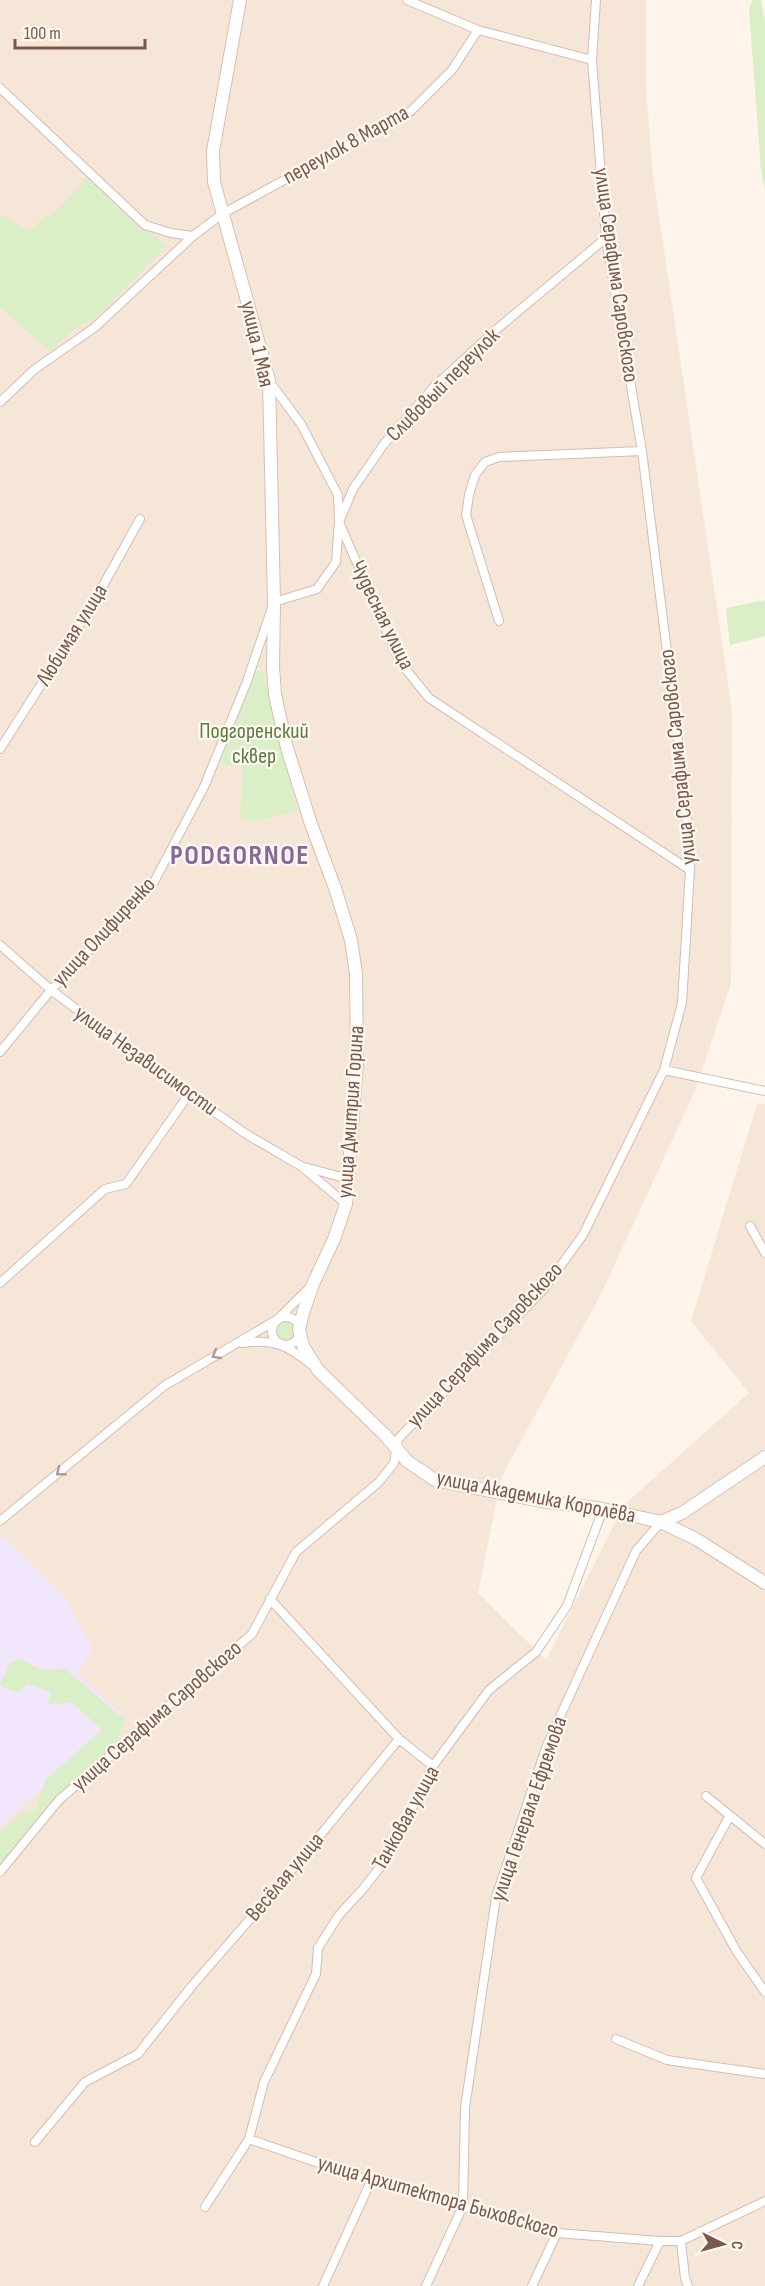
<svg xmlns="http://www.w3.org/2000/svg" width="765" height="2286" viewBox="0 0 765 2286" font-family="'Sofia Sans Condensed',sans-serif">
<style>
.residential{fill:#f6e6d8}
.education{fill:#f1e6fb}
.green{fill:#daeec7}
.lines{fill:none;stroke-linecap:round;stroke-linejoin:round}
.street-casing{stroke:#d4bdb1;stroke-width:10}
.secondary-casing{stroke:#dabeb0;stroke-width:14}
.street{stroke:#fff;stroke-width:8}
.secondary{stroke:#fff;stroke-width:12}
.oneway{stroke:#b09a92}
.labels{text-anchor:middle;dominant-baseline:central;stroke-width:4.5;stroke-linejoin:round;paint-order:stroke}
.street-label{font-size:22px;fill:#7c574a;stroke:#fff9f2}
.park-label{font-size:22px;fill:#577c3e;stroke:#fff9f2}
.district-label{font-size:28px;font-weight:bold;letter-spacing:1.5px;fill:#86679e;stroke:#fff9f2}
</style>
<rect width="100%" height="100%" fill="#fef4ea"/>
<!-- residential -->
<path class="residential" d="M 0,0 L 646,0 L 646,88 L 653,175 L 732,710 L 731,984 L 695,1091 L 602,1292 L 501,1478 L 478,1593 L 546,1660 L 624,1505 L 749,1393 L 691,1321 L 757,1104 L 765,1104 L 765,2286 L 0,2286 Z"/>
<!-- education -->
<path class="education" d="M 4,1537 L 66,1599 L 93,1650 L 77,1674 L 120,1713 L 0,1828 L 0,1540 Z"/>
<!-- green -->
<path class="green" d="M 753,0 L 761,0 L 765,22 L 765,191 L 761,170 L 749,9 Z
M 88,176 L 166,246 L 96,318 L 78,326 L 50,351 L 0,307 L 0,214 L 30,231 L 46,215 L 51,217 Z
M 765,600 L 765,636 L 730,645 L 726,608 Z
M 259,670 L 263,673 L 297,811 L 254,821 L 240,817 L 243,767 L 219,764 L 256,672 Z
M275 1331a10 10 0 1 1 20 0a10 10 0 1 1-20 0Z
M 21,1658 C 36,1670 45,1672 64,1668 L 125,1720 L 110,1759 L 0,1865 L 0,1831 L 20,1814 L 35,1810 L 46,1779 L 102,1730 L 72,1703 L 48,1704 L 51,1692 L 28,1684 L 17,1693 L 0,1685 L 10,1663 Z"/>
<g class="lines">
<defs>
<path id="street" d="M 407,0 L 478,30 L 592,60
M 0,88 L 145,225 L 171,233 L 193,236 L 222,214 L 411,111 L 452,70 L 478,30
M 269,381 L 301,424 L 338,495 L 339,522 L 400,662 L 429,698 L 690,870
M 0,402 L 35,369 L 94,328 L 193,236
M 499,621 L 466,515 L 469,495 L 475,475 L 485,462 L 499,457 L 642,451
M 0,749 L 95,600 L 140,519
M 0,945 L 51,990 L 189,1094 L 246,1134 L 301,1166 L 346,1204
M 0,1052 L 51,990 L 154,882 L 204,787 L 246,684 L 274,602 L 317,589 L 336,562 L 339,522 L 353,489 L 384,444 L 434,387 L 497,329 L 606,238
M 664,1070 L 765,1091
M 304,1167 L 349,1179
M 750,1226 L 765,1253
M 0,1283 L 105,1189 L 126,1184 L 189,1094
M272 1331a14 14 0 1 1 28 0a14 14 0 1 1-28 0Z
M 242,1343 C 274,1338 288,1346 312,1365
M 0,1521 L 164,1386 L 278,1319 L 310,1287
M 270,1599 L 399,1739 L 433,1766
M 706,1796 L 765,1844
M 729,1817 L 696,1878 L 737,1952 L 765,1992
M 0,1872 L 59,1800 L 252,1634 L 296,1552 L 379,1482 L 394,1463 L 398,1439 L 543,1290 L 583,1235 L 664,1070 L 682,1003 L 690,870 L 686,804 L 642,451 L 606,238 L 592,60 L 596,0
M 616,2039 L 667,2060 L 765,2074
M 249,2139 L 371,2181 L 557,2233 L 660,2241 L 681,2241 L 765,2201
M 35,2142 L 85,2082 L 138,2054 L 191,1987 L 277,1888 L 399,1739
M 205,2207 L 249,2139 L 264,2082 L 316,1974 L 318,1948 L 339,1915 L 363,1889 L 387,1858 L 433,1766 L 489,1690 L 536,1652 L 567,1606 L 603,1509
M 681,2241 L 685,2278 L 688,2286
M 323,2286 L 371,2181
M 426,2286 L 463,2206 L 465,2108 L 496,1897 L 547,1745 L 636,1551 L 661,1522
M 532,2286 L 557,2233
M 638,2286 L 660,2241"/>
<path id="secondary" d="M 240,0 L 213,151 L 214,182 L 269,380 L 274,602 L 273,667 L 275,695 L 287,748 L 311,824 L 335,888 L 351,940 L 356,974 L 357,1063 L 346,1204 L 334,1239 L 313,1284 L 303,1313 L 299,1329 L 303,1346 L 318,1370 L 385,1435 L 407,1461 L 435,1480 L 541,1501 L 603,1509 L 661,1522 L 696,1539 L 765,1583
M 661,1522 L 682,1513 L 765,1457"/>
</defs>
<!-- street casing -->
<use href="#street" class="street-casing"/>
<!-- secondary casing -->
<use href="#secondary" class="secondary-casing"/>
<!-- street -->
<use href="#street" class="street"/>
<!-- secondary -->
<use href="#secondary" class="secondary"/>
</g>
<!-- one-way arrows -->
<defs><path id="oneway-chevron" d="M-2-3.5L2.5 0L-2 3.5" fill="none" stroke-width="1.6" stroke-linecap="round" stroke-linejoin="round" transform="scale(1.5)"/></defs>
<g class="oneway">
<use href="#oneway-chevron" transform="translate(216 1355) rotate(149)"/>
<use href="#oneway-chevron" transform="translate(60 1472) rotate(141)"/>
</g>
<g class="labels">
<!-- street labels -->
<g class="street-label">
<text transform="translate(346 145) rotate(-29)">переулок 8 Марта</text>
<text transform="translate(616 275) rotate(82)">улица Серафима Саровского</text>
<text transform="translate(257 344) rotate(77)">улица 1 Мая</text>
<text transform="translate(443 385) rotate(-45)">Сливовый переулок</text>
<text transform="translate(382 615) rotate(64)">Чудесная улица</text>
<text transform="translate(72 635) rotate(-58)">Любимая улица</text>
<text transform="translate(678 757) rotate(-96)">улица Серафима Саровского</text>
<text transform="translate(104 932) rotate(-47)">улица Олифиренко</text>
<text transform="translate(146 1061) rotate(36)">улица Независимости</text>
<text transform="translate(351 1112) rotate(-86)">улица Дмитрия Горина</text>
<text transform="translate(485 1345) rotate(-47)">улица Серафима Саровского</text>
<text transform="translate(536 1497) rotate(11)">улица Академика Королёва</text>
<text transform="translate(157 1716) rotate(-41)">улица Серафима Саровского</text>
<text transform="translate(529 1809) rotate(-71)">улица Генерала Ефремова</text>
<text transform="translate(406 1818) rotate(-61)">Танковая улица</text>
<text transform="translate(285 1877) rotate(-50)">Весёлая улица</text>
<text transform="translate(438 2197) rotate(16)">улица Архитектора Быховского</text>
</g>
<!-- park labels -->
<g class="park-label">
<text x="254" y="731">Подгоренский<tspan x="254" dy="25">сквер</tspan></text>
</g>
<!-- district labels -->
<g class="district-label">
<text x="240" y="855">PODGORNOE</text>
</g>
</g>
<!-- north arrow -->
<g transform="translate(723 2244) rotate(95)" stroke="#fff9f2" stroke-width="4.5" paint-order="stroke">
<path d="M0-4.5L10 22L0 15L-10 22Z" fill="#7c574a"/>
<text y="-9" font-size="16" font-weight="bold" text-anchor="middle" fill="#7c574a">С</text>
</g>
<!-- scale -->
<path d="M15 39v9h130v-9" fill="none" stroke="#7c574a" stroke-width="3"/>
<text x="24" y="39" font-size="18" fill="#7c574a" stroke="#fff9f2" stroke-width="4.5" paint-order="stroke">100 m</text>
</svg>
